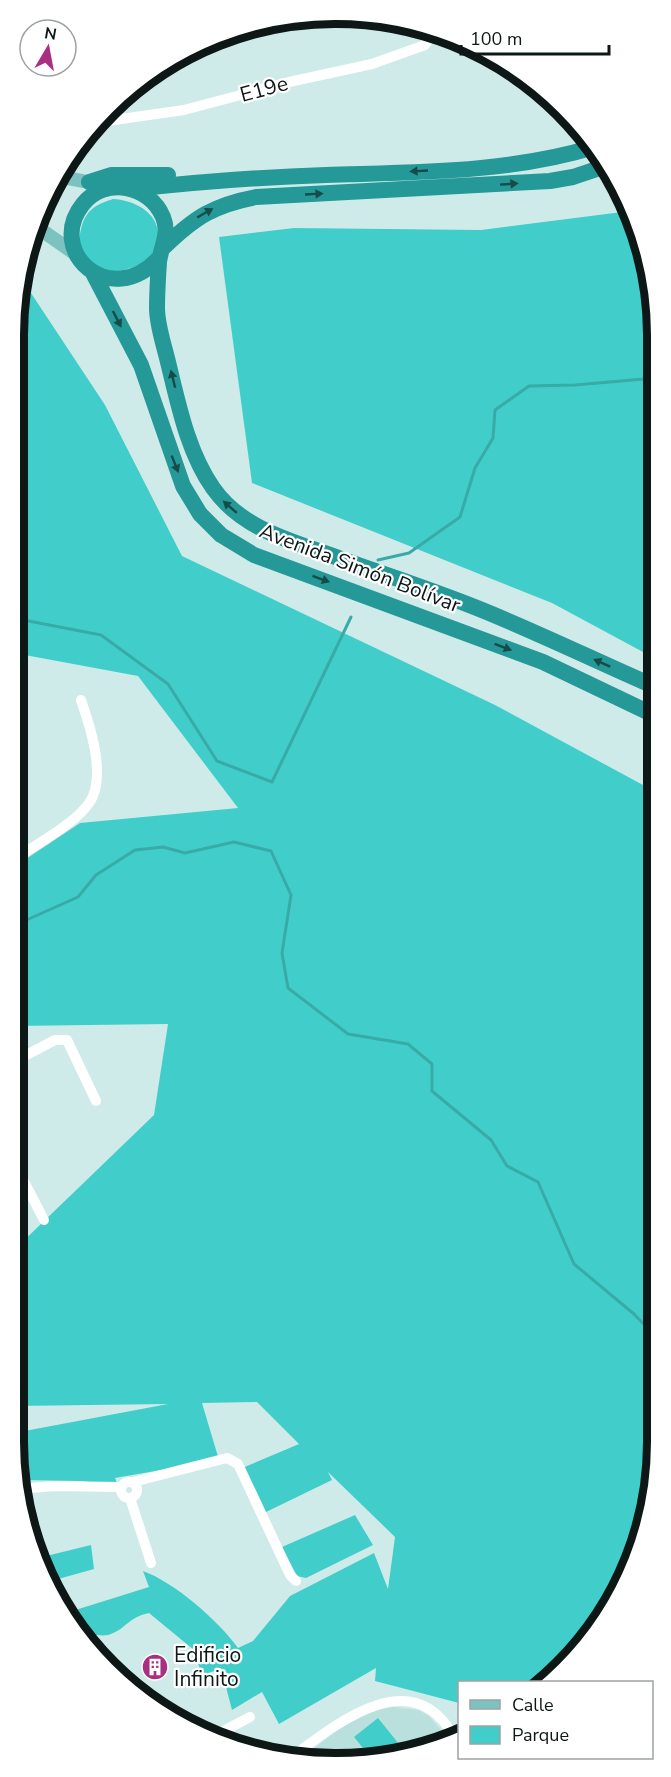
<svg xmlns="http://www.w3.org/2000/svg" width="671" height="1777" viewBox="0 0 671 1777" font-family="'Nunito Sans',sans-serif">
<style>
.built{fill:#bae0de}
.green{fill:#41cecb}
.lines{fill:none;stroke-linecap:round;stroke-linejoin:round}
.stream{stroke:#38aba8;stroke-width:3}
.minor{stroke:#fff;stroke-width:10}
.major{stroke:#7cc2c1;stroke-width:14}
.highway{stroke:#249997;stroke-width:16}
.oneway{fill:#164b4a}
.labels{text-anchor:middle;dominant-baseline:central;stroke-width:4.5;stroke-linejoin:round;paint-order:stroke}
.street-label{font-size:21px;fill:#0d1716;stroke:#fff}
.poi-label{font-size:21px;fill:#0d1716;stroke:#fff;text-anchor:start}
.rim{fill:none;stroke:#0d1716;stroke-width:8}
</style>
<rect width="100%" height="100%" fill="#cfebe9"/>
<!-- built -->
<path class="built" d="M 392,1707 L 419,1710 L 429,1716 L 447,1737 L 399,1757 L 298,1761 L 341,1727 L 376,1710 Z"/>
<!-- green -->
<path class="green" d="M 113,199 C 134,200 161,213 158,239 C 157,247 153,255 151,262 L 103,276 L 78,247 C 82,219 84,208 113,199 Z
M 630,211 L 655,293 L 656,659 L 552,603 L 252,483 L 219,237 L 294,228 L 481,230 Z
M 20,285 L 29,290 L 105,405 L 182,556 L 495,705 L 656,792 L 657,1441 L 646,1525 L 591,1637 L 543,1682 L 460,1682 L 459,1703 L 375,1681 L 376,1668 L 279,1724 L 262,1692 L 232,1710 L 221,1668 L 202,1676 L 194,1650 L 149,1613 C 127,1618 127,1628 111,1634 C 101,1638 92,1632 83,1636 L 69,1612 L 149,1587 L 143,1571 C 174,1582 219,1621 238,1648 L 253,1641 L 290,1596 L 374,1553 L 388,1589 L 395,1537 L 328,1472 L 332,1480 L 264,1513 L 240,1469 L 299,1444 L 257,1402 L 202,1403 L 219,1460 L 115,1478 L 118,1485 L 80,1481 L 20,1480 L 14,1433 L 168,1404 L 14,1406 L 14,1250 L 154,1115 L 168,1024 L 14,1026 L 14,867 L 80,823 L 238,808 L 138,676 L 14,653 L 13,336 Z
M 355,1515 L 373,1545 L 306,1578 L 297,1576 L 282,1547 Z
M 91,1545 L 94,1569 L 51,1581 L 38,1558 Z
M 378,1718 L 407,1754 L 399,1757 L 371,1758 L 354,1737 Z"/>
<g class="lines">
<!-- stream -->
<path class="stream" d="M 378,560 L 409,553 L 460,517 L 475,468 L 493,438 L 495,410 L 529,386 L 575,385 L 655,378
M 13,618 L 101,635 L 168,684 L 217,761 L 272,782 L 351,617
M 13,926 L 78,897 L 96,875 L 135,850 L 163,847 L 185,853 L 234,842 L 271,851 L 291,895 L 282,953 L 288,988 L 348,1034 L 408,1044 L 432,1064 L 432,1091 L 491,1140 L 507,1166 L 538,1182 L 574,1264 L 634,1314 L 657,1338"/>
<!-- minor -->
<path class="minor" d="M 100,122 L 184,110 L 289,82 L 372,64 L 425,45 L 434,31
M 13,860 C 34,846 84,819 93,796 C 104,769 90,726 81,700
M 13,1062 L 55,1040 L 67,1040 L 96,1101
M 13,1160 L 44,1220
M121 1490a8 8 0 1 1 16 0a8 8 0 1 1-16 0Z
M 133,1482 L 227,1458 L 238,1464 L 290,1575 L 296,1581
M 21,1489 L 53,1486 L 121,1487
M 130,1498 L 151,1563
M 216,1735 L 250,1717
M 289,1759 C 334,1726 410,1661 453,1735"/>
<!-- major -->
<path class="major" d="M 62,177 L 98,184
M 37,227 L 77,255"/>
<!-- highway -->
<path class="highway" d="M 89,182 L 111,175 L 168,175
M 134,189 C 197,182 261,177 326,175 C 415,172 508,173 594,147
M 164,247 C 195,217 214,205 256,197 L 550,181 L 573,177 L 606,166
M 160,257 C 110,312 45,251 83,204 C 105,176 150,185 163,217 C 170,234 161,246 159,262 C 158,277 157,292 157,308 C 157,324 163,342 167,358 C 178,402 187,451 213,488 C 243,531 296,542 341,559 C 386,575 432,590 477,608 C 537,632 596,661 656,687
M 93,273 L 141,365 L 183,486 L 200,514 L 221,535 L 254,555 L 543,662 L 656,716"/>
</g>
<!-- one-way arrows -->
<defs><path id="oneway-solid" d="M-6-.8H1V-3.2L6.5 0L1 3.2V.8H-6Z" transform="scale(1.5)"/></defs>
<g class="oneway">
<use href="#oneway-solid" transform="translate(419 171) rotate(177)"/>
<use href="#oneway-solid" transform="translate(509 184) rotate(-4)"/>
<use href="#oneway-solid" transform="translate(314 194) rotate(-3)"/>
<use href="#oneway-solid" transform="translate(205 213) rotate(-30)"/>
<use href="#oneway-solid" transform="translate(117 319) rotate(63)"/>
<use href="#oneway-solid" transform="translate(173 379) rotate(-104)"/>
<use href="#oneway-solid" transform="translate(175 464) rotate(68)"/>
<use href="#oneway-solid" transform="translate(230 507) rotate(-139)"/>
<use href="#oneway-solid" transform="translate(321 579) rotate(20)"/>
<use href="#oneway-solid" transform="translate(503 647) rotate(21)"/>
<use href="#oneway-solid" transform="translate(602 663) rotate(-156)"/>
</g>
<!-- icons -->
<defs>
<symbol id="building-disc" viewBox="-11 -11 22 22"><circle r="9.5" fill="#a92f83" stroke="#fff"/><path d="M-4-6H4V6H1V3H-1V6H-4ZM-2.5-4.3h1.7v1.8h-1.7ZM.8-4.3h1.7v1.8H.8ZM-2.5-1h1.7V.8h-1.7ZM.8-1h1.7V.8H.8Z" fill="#fff"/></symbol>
</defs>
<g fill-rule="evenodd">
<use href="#building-disc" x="140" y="1652" width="30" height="30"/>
</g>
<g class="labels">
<!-- street labels -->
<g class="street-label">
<text transform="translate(264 89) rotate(-15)">E19e</text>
<text transform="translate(360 568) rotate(21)">Avenida Simón Bolívar</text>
</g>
<!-- poi labels -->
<g class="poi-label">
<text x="174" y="1655">Edificio<tspan x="174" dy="24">Infinito</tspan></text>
</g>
</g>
<!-- crop -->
<path d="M0 0H671V1777H0ZM335 24H336A311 311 0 0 1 647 335V1442A311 311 0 0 1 336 1753H335A311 311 0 0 1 24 1442V335A311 311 0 0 1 335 24Z" fill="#fff" fill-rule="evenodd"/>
<path class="rim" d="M335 24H336A311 311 0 0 1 647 335V1442A311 311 0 0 1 336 1753H335A311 311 0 0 1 24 1442V335A311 311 0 0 1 335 24Z"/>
<!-- legend -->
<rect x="458" y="1681" width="195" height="78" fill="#ffffff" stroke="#9ea2a2" stroke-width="1.5"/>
<rect x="470" y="1700" width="30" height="9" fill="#7cc2c1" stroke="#9ea2a2" stroke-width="1.5"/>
<text x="512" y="1711" font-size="18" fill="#0d1716">Calle</text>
<rect x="470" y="1726" width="30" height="18" fill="#41cecb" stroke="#9ea2a2" stroke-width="1.5"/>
<text x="512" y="1741" font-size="18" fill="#0d1716">Parque</text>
<!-- north arrow -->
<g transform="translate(48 48) rotate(10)"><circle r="28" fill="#ffffff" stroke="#9ea2a2" stroke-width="1.5"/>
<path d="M0-4.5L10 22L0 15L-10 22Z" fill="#a92f83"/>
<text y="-9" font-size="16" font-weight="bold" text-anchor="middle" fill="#0d1716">N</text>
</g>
<!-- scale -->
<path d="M461 45v9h148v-9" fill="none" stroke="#0d1716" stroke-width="3"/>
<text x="470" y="45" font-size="18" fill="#0d1716" stroke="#ffffff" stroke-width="4.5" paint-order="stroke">100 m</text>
</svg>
